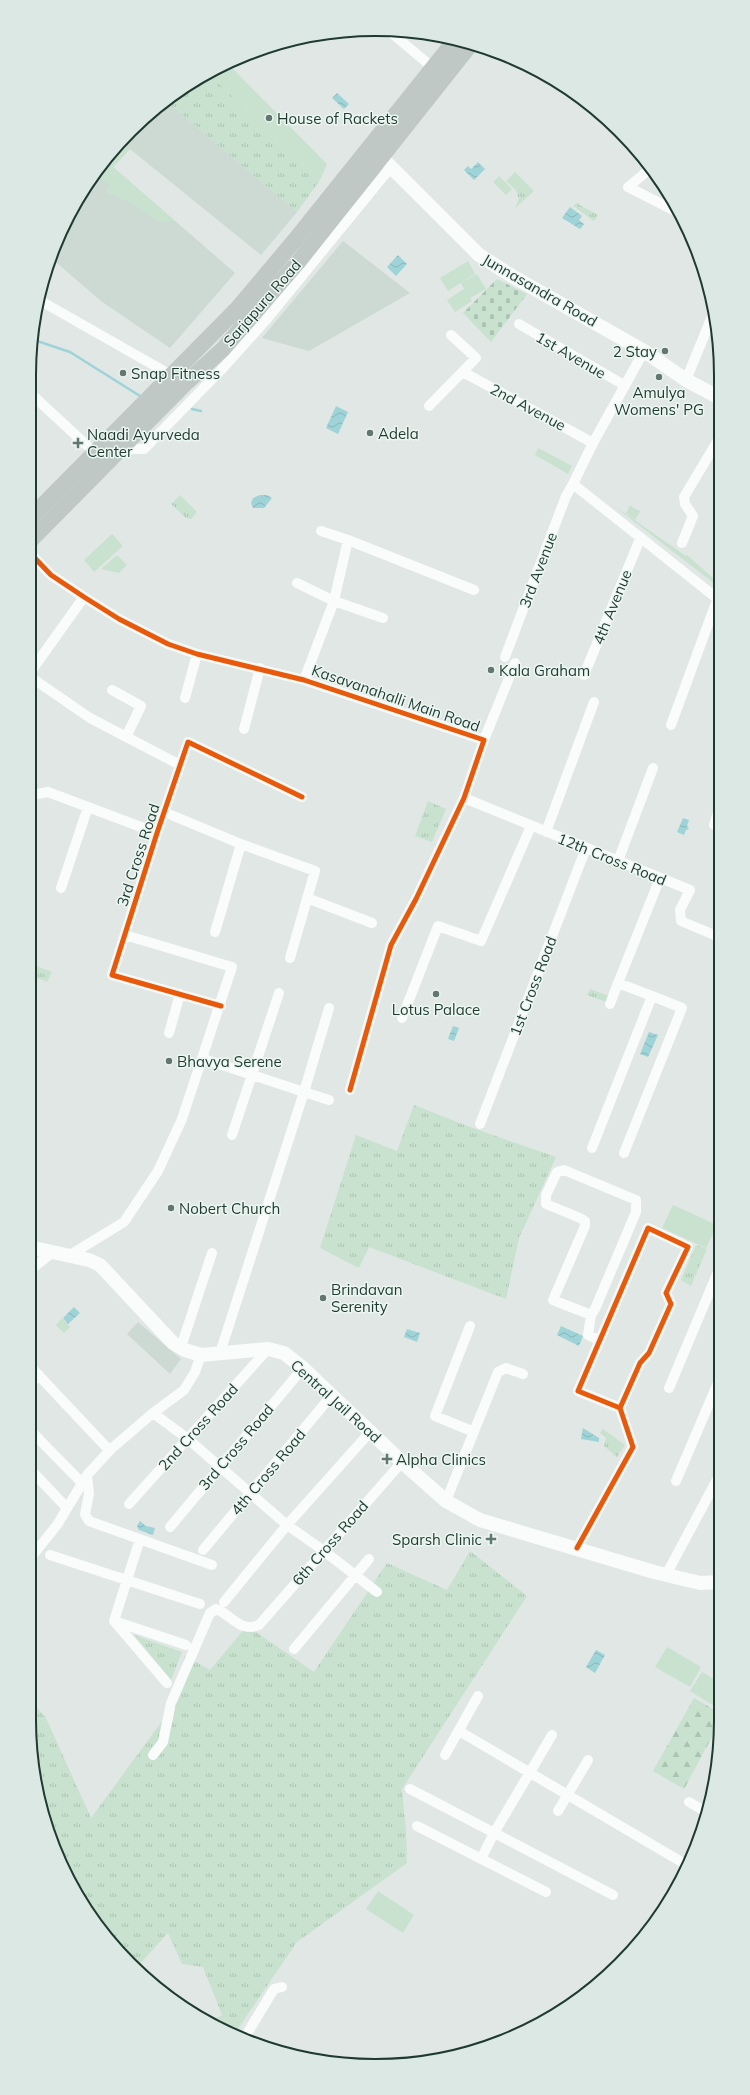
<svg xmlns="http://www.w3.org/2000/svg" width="750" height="2095" viewBox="0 0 750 2095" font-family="Mulish,sans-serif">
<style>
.built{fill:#cdd9d3}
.grass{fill:url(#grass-tufts)}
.forest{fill:url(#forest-firs)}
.cemetery{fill:url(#cemetery-stones)}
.garden{fill:#c8e2cf}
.water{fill:url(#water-waves)}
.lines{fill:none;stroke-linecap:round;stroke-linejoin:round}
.stream{stroke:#9ed3d8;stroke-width:2.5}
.street{stroke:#fafbfb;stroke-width:10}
.secondary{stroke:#fafbfb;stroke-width:14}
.primary{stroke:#bfc8c5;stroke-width:16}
.cycleway-casing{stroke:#edf7f2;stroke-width:8}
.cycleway{stroke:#e8590c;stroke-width:5}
.poi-dot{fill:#627770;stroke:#edf7f2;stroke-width:1.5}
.labels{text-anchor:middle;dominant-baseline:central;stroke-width:3;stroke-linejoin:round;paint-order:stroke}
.poi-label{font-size:15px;fill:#1e3a31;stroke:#edf7f2;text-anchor:start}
.street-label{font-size:15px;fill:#1e3a31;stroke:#edf7f2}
.rim{fill:none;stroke:#1e3a31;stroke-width:2}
</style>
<defs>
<pattern id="grass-tufts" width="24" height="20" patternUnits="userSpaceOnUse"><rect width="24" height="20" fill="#c8e2cf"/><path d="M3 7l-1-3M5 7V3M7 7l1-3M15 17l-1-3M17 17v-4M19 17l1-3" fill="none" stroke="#abc3b2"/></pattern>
<pattern id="forest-firs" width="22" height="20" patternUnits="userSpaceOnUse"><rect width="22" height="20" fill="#c8e2cf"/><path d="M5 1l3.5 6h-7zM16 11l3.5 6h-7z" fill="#abc3b2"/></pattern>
<pattern id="cemetery-stones" width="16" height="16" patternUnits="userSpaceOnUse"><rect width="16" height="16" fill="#c8e2cf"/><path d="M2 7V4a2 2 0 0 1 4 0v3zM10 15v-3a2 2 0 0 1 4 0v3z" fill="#abc3b2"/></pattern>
<pattern id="water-waves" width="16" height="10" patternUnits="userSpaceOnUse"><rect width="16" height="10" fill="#9ed3d8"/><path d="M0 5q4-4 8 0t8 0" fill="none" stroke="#88b6ba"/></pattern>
</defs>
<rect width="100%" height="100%" fill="#e0e7e4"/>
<!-- built -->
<path class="built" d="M 166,101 L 297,212 L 261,255 L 130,149 L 113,167 L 235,273 L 170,348 L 101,301 L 51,258 L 65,222 L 100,165 L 147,115 Z
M 343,241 L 410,293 L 309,351 L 262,338 Z
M 138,1322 L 181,1359 L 170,1374 L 127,1334 Z"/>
<!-- grass -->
<path class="grass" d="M 208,73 L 320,180 L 297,212 L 166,101 Z
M 524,181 L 534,191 L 515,208 L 519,199 L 516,190 Z
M 576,203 L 598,215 L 594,221 L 573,206 Z
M 180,495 L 197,512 L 191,519 L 186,518 L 171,504 Z
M 630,506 L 640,511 L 635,520 L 626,513 Z
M 428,801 L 446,809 L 432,842 L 415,836 Z
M 34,965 L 52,972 L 47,982 L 31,975 Z
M 590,989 L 609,996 L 606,1002 L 587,995 Z
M 414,1105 L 470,1127 L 556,1157 L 519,1238 L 506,1299 L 369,1247 L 359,1268 L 320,1248 L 356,1135 L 397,1151 Z
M 696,1245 L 707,1249 L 691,1286 L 681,1280 Z
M 62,1318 L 70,1327 L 64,1333 L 56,1325 Z
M 603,1429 L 625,1445 L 617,1457 L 604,1446 L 606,1438 L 600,1433 Z
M 470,1551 L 527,1596 L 402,1789 L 406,1832 L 407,1863 L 297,1942 L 235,2033 L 222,2015 L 203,1967 L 182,1964 L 168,1933 L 136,1968 L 115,1948 L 55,1852 L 36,1787 L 29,1720 L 29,1699 L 46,1718 L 91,1818 L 165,1717 L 185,1656 L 210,1670 L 247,1626 L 314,1672 L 387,1563 L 447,1590 Z
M 134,1635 L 182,1652 L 171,1680 Z"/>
<!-- forest -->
<path class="forest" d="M 694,1698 L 721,1714 L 721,1720 L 684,1789 L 653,1771 Z"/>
<!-- cemetery -->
<path class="cemetery" d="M 497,279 L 527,294 L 491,342 L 463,313 Z"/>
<!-- garden -->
<path class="garden" d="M 228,64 L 327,164 L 320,180 L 208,73 Z
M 122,142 L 130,149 L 113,167 L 175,221 L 159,222 L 128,202 L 105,192 L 110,184 L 94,175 L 100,165 Z
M 515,172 L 524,181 L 516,190 L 506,181 Z
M 499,176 L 512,189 L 506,195 L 493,182 Z
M 468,261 L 475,274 L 448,291 L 440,278 Z
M 477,274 L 486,289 L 470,298 L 472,301 L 455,312 L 447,300 L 464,289 L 461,283 Z
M 538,448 L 572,466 L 568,474 L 535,455 Z
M 610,503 L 686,556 L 687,555 L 713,578 L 719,587 Z
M 112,534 L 123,546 L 94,572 L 84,560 Z
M 117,555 L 127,565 L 119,573 L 101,569 Z
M 673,1205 L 717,1225 L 706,1248 L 662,1228 Z
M 667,1647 L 701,1667 L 690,1687 L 655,1667 Z
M 702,1672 L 721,1683 L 721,1710 L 690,1691 Z
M 378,1891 L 414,1915 L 403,1933 L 366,1909 Z
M 222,2015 L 235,2033 L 235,2034 L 222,2030 L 209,2022 Z"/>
<!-- water -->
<path class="water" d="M 337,93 L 349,104 L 344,109 L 332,98 Z
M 478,162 L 485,169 L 474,180 L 464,170 L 468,166 L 471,169 Z
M 570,207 L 582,216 L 579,220 L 584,224 L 580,229 L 562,218 Z
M 398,255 L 407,264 L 396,276 L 387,267 Z
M 336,406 L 348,412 L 338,434 L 326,428 Z
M 260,495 L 267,495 L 272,498 L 264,508 L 253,508 L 251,503 L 253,498 Z
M 683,818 L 689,820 L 687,826 L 689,829 L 686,830 L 684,835 L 677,832 Z
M 453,1026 L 459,1028 L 454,1041 L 448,1039 Z
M 649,1032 L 658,1035 L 648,1057 L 640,1054 Z
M 74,1307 L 80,1313 L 68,1324 L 63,1318 Z
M 561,1326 L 583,1336 L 579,1346 L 557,1335 Z
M 407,1329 L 420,1333 L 417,1342 L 404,1337 Z
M 583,1428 L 599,1438 L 599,1442 L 581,1439 Z
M 140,1521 L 146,1526 L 155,1528 L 153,1535 L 139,1530 L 137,1526 Z
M 596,1650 L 605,1655 L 595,1673 L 586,1667 Z"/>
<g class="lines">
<!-- stream -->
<path class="stream" d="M 34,340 L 70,352 L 140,396
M 192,409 L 201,411"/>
<!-- street -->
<path class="street" d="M 388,30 L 432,67
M 650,169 L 628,187 L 679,213
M 39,300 L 171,375
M 519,324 L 624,385
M 644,351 L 593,443 L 573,484 L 719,600
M 463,372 L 593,443
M 686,380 L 713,314
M 29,392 L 95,453
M 429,406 L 476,358 L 451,335
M 122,449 L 144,449 L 223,368 L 266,320 L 391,167
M 321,531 L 348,540 L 474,590
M 682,543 L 693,516 L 685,504 L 684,497 L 718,440
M 29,552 L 51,575 L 84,597 L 119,619 L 168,644 L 197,654 L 304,680 L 484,740 L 464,798 L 416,899 L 391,945 L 350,1090
M 297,583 L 334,601 L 383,618
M 505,657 L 566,496 L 573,484
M 29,674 L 84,597
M 584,675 L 640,539
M 29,676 L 90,718 L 180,765
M 304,680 L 334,601 L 348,540
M 112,690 L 141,706 L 126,737
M 185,698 L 197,654
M 671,725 L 717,600
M 244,729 L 260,668
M 484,740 L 515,663
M 37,794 L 48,792 L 157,833
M 464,798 L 690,890 L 680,910 L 681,921 L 719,937
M 164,812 L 241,844 L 315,871 L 290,958
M 714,825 L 719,809
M 546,832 L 594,702
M 618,861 L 653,768
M 61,888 L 88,807
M 307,898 L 372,923
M 215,932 L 241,844
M 610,1004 L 618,983
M 221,1006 L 112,975 L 157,833 L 188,742 L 302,797
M 402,1018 L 438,926 L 481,941 L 531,826
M 169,1033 L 180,994
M 204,1059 L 304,1092 L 220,1353
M 329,1100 L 304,1092 L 329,1008
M 480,1124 L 586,848
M 232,1135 L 279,993
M 592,1148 L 652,996 L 618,983 L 660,878
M 624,1153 L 682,1008 L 652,996
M 564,1170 L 636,1200 L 636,1212 L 595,1309 L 591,1315 L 553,1300 L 585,1226 L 585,1221 L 580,1218 L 546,1204 L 546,1195 L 557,1172 Z
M 70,1255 L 124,1222 L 158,1171 L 182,1119 L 232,967 L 125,935
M 29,1271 L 53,1252
M 591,1315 L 588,1335 L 599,1340
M 470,1326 L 435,1416 L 474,1432
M 181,1347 L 212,1253
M 29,1365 L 109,1450
M 29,1385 L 39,1375
M 669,1388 L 720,1267
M 153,1413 L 188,1439 L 287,1525 L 324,1551 L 377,1592
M 29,1429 L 81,1482
M 29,1468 L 67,1508
M 87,1475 L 89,1494 L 85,1514 L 89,1521 L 212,1565
M 676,1481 L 720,1378
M 446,1501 L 498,1372 L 506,1368 L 523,1374
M 129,1504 L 268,1349
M 170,1527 L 303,1368
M 140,1539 L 114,1621 L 167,1683
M 577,1548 L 633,1447 L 620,1408 L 640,1363 L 649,1353 L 671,1304 L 666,1293 L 688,1247 L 648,1228 L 578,1391 L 620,1408
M 203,1550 L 332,1395
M 50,1555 L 200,1604
M 29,1560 L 57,1525 L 87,1475 L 111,1449 L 153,1413 L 184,1390 L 195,1372 L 201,1355
M 666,1575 L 720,1474
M 224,1602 L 287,1525 L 371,1431
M 114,1621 L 186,1645
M 294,1649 L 369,1559
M 459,1731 L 685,1864
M 153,1755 L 163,1742 L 171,1703 L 210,1613 L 216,1609 C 232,1615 240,1633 259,1625 L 402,1462
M 445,1755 L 478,1696
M 410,1789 L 613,1895
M 689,1802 L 708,1813
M 558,1811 L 588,1760
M 417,1826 L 546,1892
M 481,1859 L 494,1833 L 552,1735
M 245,2037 L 274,1989 L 282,1987"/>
<!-- secondary -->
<path class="secondary" d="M 381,157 L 479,255 L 512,276 L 644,351 L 686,380 L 718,397
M 29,1247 L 89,1260 L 100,1265 L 173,1343 L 185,1350 L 201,1355 L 268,1349 L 284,1353 L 303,1368 L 402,1462 L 446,1501 L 480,1520 L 654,1572 L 700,1583 L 721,1582"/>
<!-- primary -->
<path class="primary" d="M 29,519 L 237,309 L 295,240 L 456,39
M 29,542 L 187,382 L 223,349 L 299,261 L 471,44"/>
<defs>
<path id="cycleway" d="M 29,552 L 51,575 L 84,597 L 119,619 L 168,644 L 197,654 L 304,680 L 484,740 L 464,798 L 416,899 L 391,945 L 350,1090
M 221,1006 L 112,975 L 157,833 L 188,742 L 302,797
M 577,1548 L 633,1447 L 620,1408 L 640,1363 L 649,1353 L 671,1304 L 666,1293 L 688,1247 L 648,1228 L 578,1391 L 620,1408"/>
</defs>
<!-- cycleway casing -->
<use href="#cycleway" class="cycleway-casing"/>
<!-- cycleway -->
<use href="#cycleway" class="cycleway"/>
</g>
<!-- markers -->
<g class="poi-dot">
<circle cx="269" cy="118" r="4"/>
<circle cx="665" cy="351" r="4"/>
<circle cx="123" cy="373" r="4"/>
<circle cx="659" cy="377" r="4"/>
<circle cx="370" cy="433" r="4"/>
<path d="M76 437h4v4h4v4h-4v4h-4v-4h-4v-4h4z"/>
<circle cx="491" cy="670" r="4"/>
<circle cx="436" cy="994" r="4"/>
<circle cx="169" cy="1061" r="4"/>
<circle cx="171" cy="1208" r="4"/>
<circle cx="323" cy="1298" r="4"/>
<path d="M385 1453h4v4h4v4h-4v4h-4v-4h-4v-4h4z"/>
<path d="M489 1533h4v4h4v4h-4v4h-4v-4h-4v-4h4z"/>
</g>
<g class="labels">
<!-- poi labels -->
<g class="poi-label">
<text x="277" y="118">House of Rackets</text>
<text x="657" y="351" text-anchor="end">2 Stay</text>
<text x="131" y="373">Snap Fitness</text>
<text x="659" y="392" text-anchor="middle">Amulya<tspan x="659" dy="17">Womens' PG</tspan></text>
<text x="378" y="433">Adela</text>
<text x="87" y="434">Naadi Ayurveda<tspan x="87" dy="17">Center</tspan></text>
<text x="499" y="670">Kala Graham</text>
<text x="436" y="1009" text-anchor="middle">Lotus Palace</text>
<text x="177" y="1061">Bhavya Serene</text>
<text x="179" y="1208">Nobert Church</text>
<text x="331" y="1289">Brindavan<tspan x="331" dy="17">Serenity</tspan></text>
<text x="396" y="1459">Alpha Clinics</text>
<text x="482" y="1539" text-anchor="end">Sparsh Clinic</text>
</g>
<!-- street labels -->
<g class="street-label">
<text transform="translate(540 290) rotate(30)">Junnasandra Road</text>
<text transform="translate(262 303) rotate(-49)">Sarjapura Road</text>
<text transform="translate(571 355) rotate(30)">1st Avenue</text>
<text transform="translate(528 407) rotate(28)">2nd Avenue</text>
<text transform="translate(538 570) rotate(-69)">3rd Avenue</text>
<text transform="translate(612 607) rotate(-68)">4th Avenue</text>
<text transform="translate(396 698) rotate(19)">Kasavanahalli Main Road</text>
<text transform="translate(138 855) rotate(-72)">3rd Cross Road</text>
<text transform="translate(612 859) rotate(22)">12th Cross Road</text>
<text transform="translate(533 986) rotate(-69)">1st Cross Road</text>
<text transform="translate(336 1401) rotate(42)">Central Jail Road</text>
<text transform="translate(198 1427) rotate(-48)">2nd Cross Road</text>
<text transform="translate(236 1447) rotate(-50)">3rd Cross Road</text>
<text transform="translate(268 1472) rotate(-50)">4th Cross Road</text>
<text transform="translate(330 1543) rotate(-49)">6th Cross Road</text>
</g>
</g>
<!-- crop -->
<path d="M0 0H750V2095H0ZM375 36H375A339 339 0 0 1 714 375V1720A339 339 0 0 1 375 2059H375A339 339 0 0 1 36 1720V375A339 339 0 0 1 375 36Z" fill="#dce8e3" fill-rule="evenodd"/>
<path class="rim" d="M375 36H375A339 339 0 0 1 714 375V1720A339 339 0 0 1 375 2059H375A339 339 0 0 1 36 1720V375A339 339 0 0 1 375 36Z"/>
</svg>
